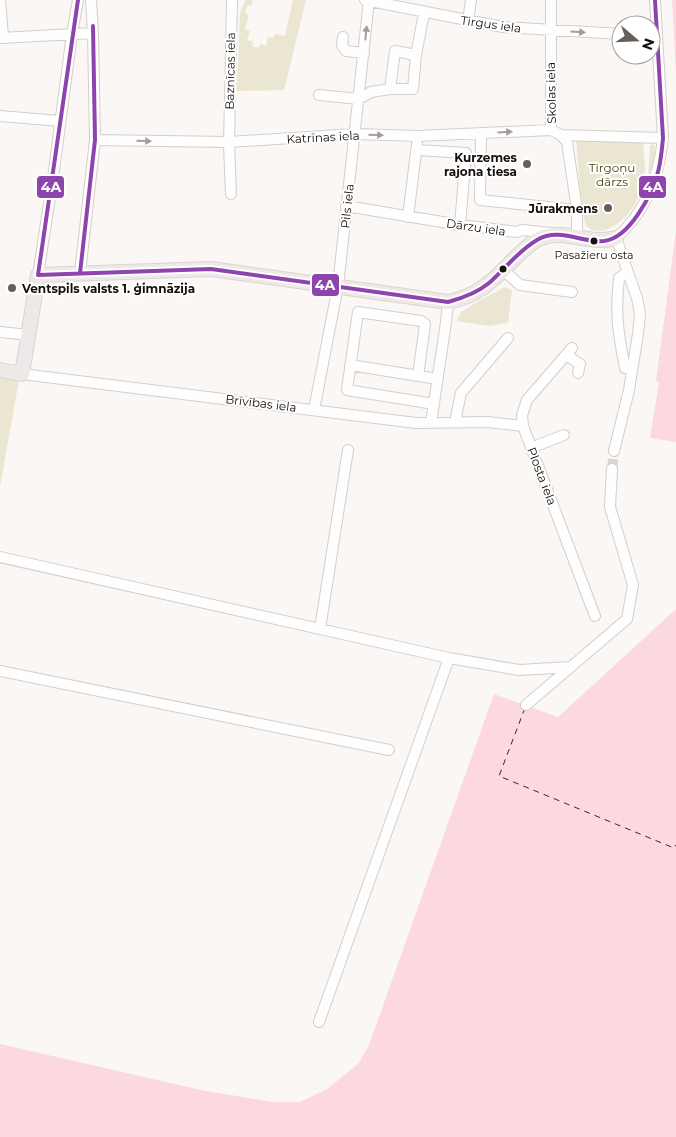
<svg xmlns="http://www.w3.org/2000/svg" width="676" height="1137" viewBox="0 0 676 1137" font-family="Montserrat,sans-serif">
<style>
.green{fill:#eae6d2}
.water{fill:#fcd8e0}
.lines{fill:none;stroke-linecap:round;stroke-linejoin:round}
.ferry{stroke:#541a2f;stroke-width:1;stroke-dasharray:6 5;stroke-linecap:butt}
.minor-tunnel{stroke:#d8d4d2;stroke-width:10;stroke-dasharray:10 5;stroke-linecap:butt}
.minor-casing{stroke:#d4cecb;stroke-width:12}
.major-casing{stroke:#d8d5d4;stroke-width:16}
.minor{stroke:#fefefe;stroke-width:10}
.major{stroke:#eee9e8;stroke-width:14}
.bus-1-casing{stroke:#fff;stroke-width:8}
.bus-1{stroke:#8e44ad;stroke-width:4}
.oneway{fill:#a19e9d}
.poi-dot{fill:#66605d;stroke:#fff;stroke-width:2}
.bus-dot{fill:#150f0b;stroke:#fff;stroke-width:2}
.labels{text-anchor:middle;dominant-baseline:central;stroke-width:4;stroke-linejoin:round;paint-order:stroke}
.bus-label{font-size:11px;fill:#150f0b;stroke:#fff}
.street-label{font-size:12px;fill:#150f0b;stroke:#fff}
.poi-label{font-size:12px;font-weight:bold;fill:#150f0b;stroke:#fff;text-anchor:end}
.park-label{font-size:12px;fill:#48420c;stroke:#fff}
.line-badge{stroke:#fff;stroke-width:2}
.badge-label{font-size:14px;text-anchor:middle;font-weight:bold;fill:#fff}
</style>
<rect width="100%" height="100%" fill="#fbf7f5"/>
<!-- green -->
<path class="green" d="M 245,0 L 253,0 L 251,6 L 248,5 L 245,13 L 249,15 L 245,30 L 250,31 L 247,40 L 253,42 L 252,46 L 259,48 L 260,44 L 266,46 L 268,37 L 273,38 L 275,34 L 285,36 L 293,0 L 306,0 L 284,90 L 237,91 L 240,14 Z
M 576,139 L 643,142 C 644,157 647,174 642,188 C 637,206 618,231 598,231 C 592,231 589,229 585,224 L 580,189 Z
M 652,144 L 654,145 C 656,156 653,167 648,176 L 650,146 Z
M 506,287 L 512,290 L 508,323 L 489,326 L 457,321 C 458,319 459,315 461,313 C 465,308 500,289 506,287 Z
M 0,376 L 19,380 L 0,487 Z"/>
<!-- water -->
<path class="water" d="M 672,0 L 676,0 L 676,73 Z
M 676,231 L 676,442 L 650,438 L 659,382 L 656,381 Z
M 676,609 L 676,1137 L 0,1137 L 0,1044 L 201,1090 L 273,1102 L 300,1102 L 327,1089 L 358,1064 L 369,1045 L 494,694 L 558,717 Z"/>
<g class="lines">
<!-- ferry -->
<path class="ferry" d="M 525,708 L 499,776 L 674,848 L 676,845"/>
<!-- minor-tunnel -->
<path class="minor-tunnel" d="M 612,469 L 614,451"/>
<defs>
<path id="minor" d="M 0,0 L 3,37
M 365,0 L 503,27 L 621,34
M 468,21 L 471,0
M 343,37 L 342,45 L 346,51 L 364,53
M 0,38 L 93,33
M 390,89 L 413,89 L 416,55
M 319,95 L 359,99 L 371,92 L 390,89 L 395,51 L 416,55 L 424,13
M 0,116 L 60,121
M 551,130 L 551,0
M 481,133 L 480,200 L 577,210
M 561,135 L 663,138
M 95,140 L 229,142 L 355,134 L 418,136 L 551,130 L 561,135 L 567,142 L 577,210 L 577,238
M 417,150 L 466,153 L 460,225
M 231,194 L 229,145 L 232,0
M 346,206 L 460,225 L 517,232 L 522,230 L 552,233
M 408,217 L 417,144
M 503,270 L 520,285 L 572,292
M 628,272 L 619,278 C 615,313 618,333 625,368 L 632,370
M 80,273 L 95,140 L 93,33 L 91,0
M 38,275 L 53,178 L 72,34 L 78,0
M 0,332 L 29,335
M 572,348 L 527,400 L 522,415 L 523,426 L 595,616
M 566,355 L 580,364 L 578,373
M 350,365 L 438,379
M 22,374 L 416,423 L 487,422 L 523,426
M 418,376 L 425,324 L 421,321 L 358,312 L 347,390 L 434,404
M 314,410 L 338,286 L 369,0
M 455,422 L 461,393 L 508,338
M 431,423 L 446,322 L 448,302
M 531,448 L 564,435
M 614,451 L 629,390 L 638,334 L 640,314 L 637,298 L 616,238 C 646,212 659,177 663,138 L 655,0
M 0,557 L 449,658 L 519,670 L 571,667
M 320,629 L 348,450
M 0,671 L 389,750
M 526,705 L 627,619 L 633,585 L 610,507 L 612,469
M 319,1022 L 449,658"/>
<path id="major" d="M 0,370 L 22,374 L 38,275 L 211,269 L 448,302 C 478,296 493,281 514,259 C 522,252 530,242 541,238 C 565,228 590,246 616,238"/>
</defs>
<!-- minor casing -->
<use href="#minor" class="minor-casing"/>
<!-- major casing -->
<use href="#major" class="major-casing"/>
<!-- minor -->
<use href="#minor" class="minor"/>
<!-- major -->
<use href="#major" class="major"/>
<defs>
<path id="bus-1" d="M 78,0 L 38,275 L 211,269 L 448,302 C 463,298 477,293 489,283 C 505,269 518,251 537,240 C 559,227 581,243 604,241 C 630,238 652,194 658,172 C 661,161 662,149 663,138 L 655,0
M 80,273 L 95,140 L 93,26"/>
</defs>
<!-- bus-1 casing -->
<use href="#bus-1" class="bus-1-casing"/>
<!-- bus-1 -->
<use href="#bus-1" class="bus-1"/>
</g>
<!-- one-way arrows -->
<defs><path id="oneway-solid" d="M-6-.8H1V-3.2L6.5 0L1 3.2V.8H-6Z" transform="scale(1.25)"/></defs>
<g class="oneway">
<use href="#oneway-solid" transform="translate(578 32) rotate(3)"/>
<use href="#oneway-solid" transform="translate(366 33) rotate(-84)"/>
<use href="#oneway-solid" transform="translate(505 132) rotate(-3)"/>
<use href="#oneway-solid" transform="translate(376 135) rotate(1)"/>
<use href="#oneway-solid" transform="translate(144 141) rotate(1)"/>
</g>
<!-- markers -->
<g class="poi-dot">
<circle cx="527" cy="164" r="5"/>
<circle cx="608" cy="208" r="5"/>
<circle cx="12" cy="288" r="5"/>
</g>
<g class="bus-dot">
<circle cx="594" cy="241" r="4.5"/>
<circle cx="503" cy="269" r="4.5"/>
</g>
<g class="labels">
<!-- bus labels -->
<g class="bus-label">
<text x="594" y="255">Pasažieru osta</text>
</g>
<!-- street labels -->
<g class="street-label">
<text transform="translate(491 24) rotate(8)">Tirgus iela</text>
<text transform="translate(230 71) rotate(-89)">Baznīcas iela</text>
<text transform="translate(551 93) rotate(-91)">Skolas iela</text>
<text transform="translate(323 137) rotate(-3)">Katrīnas iela</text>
<text transform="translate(347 206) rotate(-84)">Pils iela</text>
<text transform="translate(476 227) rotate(8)">Dārzu iela</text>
<text transform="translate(261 403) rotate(7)">Brīvības iela</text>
<text transform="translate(542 476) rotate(69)">Plosta iela</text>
</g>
<!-- poi labels -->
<g class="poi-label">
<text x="517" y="157">Kurzemes<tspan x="517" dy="14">rajona tiesa</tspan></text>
<text x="598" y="208">Jūrakmens</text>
<text x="22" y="288" text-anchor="start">Ventspils valsts 1. ģimnāzija</text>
</g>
<!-- park labels -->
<g class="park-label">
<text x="612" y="167">Tirgoņu<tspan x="612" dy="14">dārzs</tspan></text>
</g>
</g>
<g class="line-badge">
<rect x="36" y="175" width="29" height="24" rx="5" fill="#8e44ad"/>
<rect x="638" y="175" width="29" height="24" rx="5" fill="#8e44ad"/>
<rect x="311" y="273" width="29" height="24" rx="5" fill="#8e44ad"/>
</g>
<g class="badge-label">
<text x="51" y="192">4A</text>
<text x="653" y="192">4A</text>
<text x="325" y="290">4A</text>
</g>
<!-- north arrow -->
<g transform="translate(636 40) rotate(109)"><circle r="24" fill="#ffffff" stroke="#a19f9d"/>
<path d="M0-4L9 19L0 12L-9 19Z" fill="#66605d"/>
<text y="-8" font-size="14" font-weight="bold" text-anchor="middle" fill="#150f0b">N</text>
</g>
</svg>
